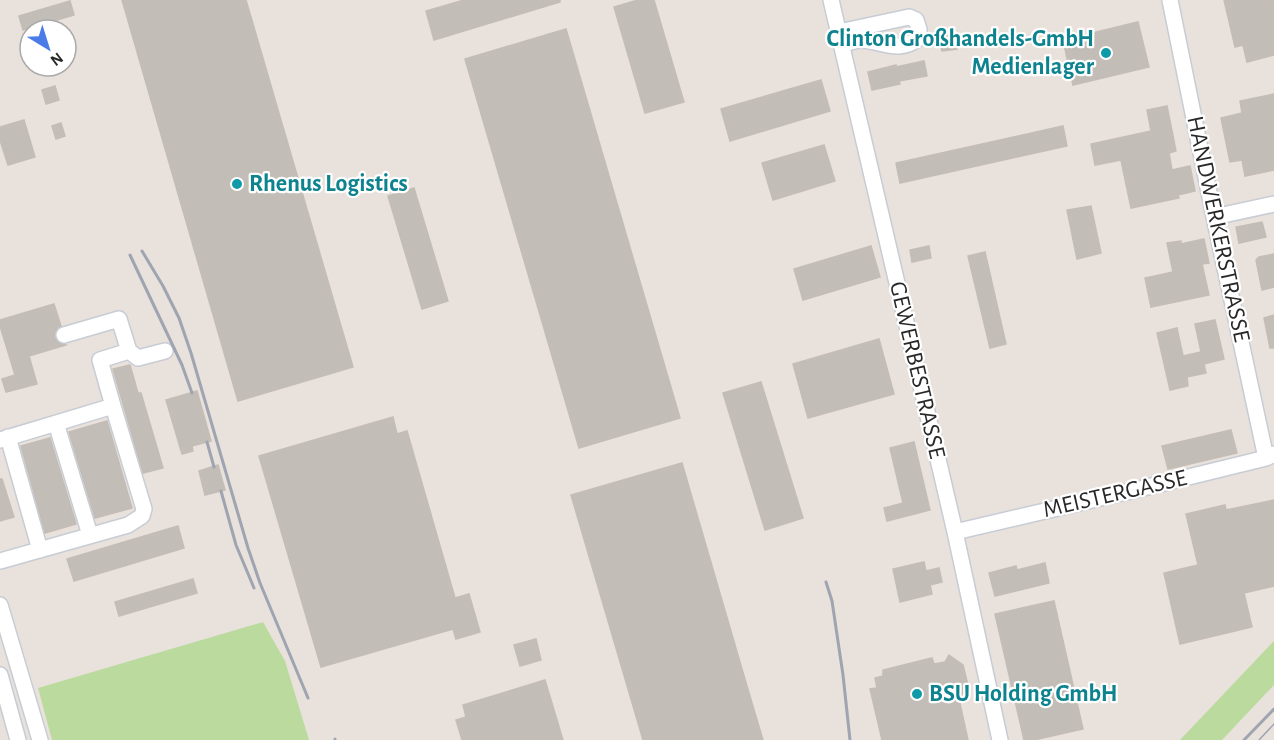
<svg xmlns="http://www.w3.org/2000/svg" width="1274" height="740" viewBox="0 0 1274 740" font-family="'Alegreya Sans',sans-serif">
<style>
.green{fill:#badb9d}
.building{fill:#c2bdb7;stroke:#c4bdb5;stroke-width:1.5}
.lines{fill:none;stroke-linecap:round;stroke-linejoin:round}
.minor-casing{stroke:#c7ccd5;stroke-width:18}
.minor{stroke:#fff;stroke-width:15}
.tram{stroke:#9fa4b1;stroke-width:1.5}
.rail{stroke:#9fa4b1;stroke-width:3}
.culture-dot{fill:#0f9aa8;stroke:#fff;stroke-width:2}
.labels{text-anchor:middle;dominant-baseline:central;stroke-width:4.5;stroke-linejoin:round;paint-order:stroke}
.culture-label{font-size:24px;font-weight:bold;fill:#0d838f;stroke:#fff;text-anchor:start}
.street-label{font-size:24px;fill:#282828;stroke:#fff}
</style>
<rect width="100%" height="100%" fill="#e9e1db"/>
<!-- green -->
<path class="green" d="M 263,622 L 285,661 L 309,740 L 52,740 L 38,688 Z
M 1274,641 L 1274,685 L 1222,740 L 1180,740 Z"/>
<!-- building -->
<path class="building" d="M 122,0 L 246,0 L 353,367 L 238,401 Z
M 464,0 L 560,0 L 560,2 L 434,40 L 426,11 Z
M 638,0 L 654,0 L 684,102 L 645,113 L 614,7 Z
M 1224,0 L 1274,0 L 1274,55 L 1247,62 L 1243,45 L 1235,47 Z
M 70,1 L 74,15 L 23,30 L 19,16 Z
M 1138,22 L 1149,67 L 1073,85 L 1063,40 Z
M 566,29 L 680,418 L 579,448 L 465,59 Z
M 954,32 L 957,49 L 942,51 L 939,35 Z
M 924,61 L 927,76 L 899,81 L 900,84 L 872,90 L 868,72 L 896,65 L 896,67 Z
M 821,80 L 830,111 L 730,141 L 721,109 Z
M 55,86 L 59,100 L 46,104 L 42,90 Z
M 1274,94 L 1274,170 L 1245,176 L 1242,160 L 1230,162 L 1221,118 L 1242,113 L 1240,101 Z
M 1167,106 L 1176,151 L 1169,153 L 1172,170 L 1190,166 L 1195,191 L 1178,195 L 1179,198 L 1131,208 L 1121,160 L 1095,165 L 1091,144 L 1151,131 L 1147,110 Z
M 24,120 L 35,157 L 8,165 L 0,140 L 0,127 Z
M 61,123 L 65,136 L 56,139 L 52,126 Z
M 1063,126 L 1067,146 L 900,183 L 896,163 Z
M 824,145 L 835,181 L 773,200 L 762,163 Z
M 414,188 L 448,301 L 422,309 L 388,196 Z
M 1091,206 L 1101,253 L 1077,259 L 1067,210 Z
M 1262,222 L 1266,237 L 1239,243 L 1236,227 Z
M 1204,239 L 1209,263 L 1202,264 L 1209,295 L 1151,307 L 1145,278 L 1173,272 L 1167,243 L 1181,241 L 1181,244 Z
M 871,246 L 880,277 L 803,300 L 794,269 Z
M 929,246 L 931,258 L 912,262 L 910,250 Z
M 985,252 L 1006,344 L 990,348 L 968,256 Z
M 1274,254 L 1274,287 L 1262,290 L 1256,260 L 1259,257 Z
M 54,304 L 61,326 L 55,332 L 55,338 L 58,342 L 66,345 L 29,356 L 37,384 L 6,392 L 2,379 L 15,375 L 0,326 L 0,320 Z
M 1274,315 L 1274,348 L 1270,348 L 1264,318 Z
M 1215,320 L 1224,359 L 1204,364 L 1206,373 L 1187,377 L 1188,386 L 1170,390 L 1157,333 L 1177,328 L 1183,356 L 1201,352 L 1195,324 Z
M 879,339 L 894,394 L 808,418 L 793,364 Z
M 130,365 L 138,393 L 141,393 L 163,468 L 143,473 L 113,369 Z
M 761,382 L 803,518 L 765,530 L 723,393 Z
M 197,391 L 211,441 L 192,446 L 193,451 L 182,454 L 166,400 Z
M 393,417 L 397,434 L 407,431 L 455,598 L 469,594 L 480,632 L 456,639 L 453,629 L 321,667 L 259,456 Z
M 107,421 L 132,508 L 95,518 L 69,432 Z
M 1231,430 L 1237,453 L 1168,469 L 1162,446 Z
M 50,438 L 76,524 L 45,533 L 21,446 Z
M 914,442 L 930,510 L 887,521 L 884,508 L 903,503 L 890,448 Z
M 682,463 L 749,693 L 763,740 L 643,740 L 571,495 Z
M 218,465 L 225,490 L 205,495 L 199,471 Z
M 0,479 L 2,479 L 14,517 L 0,521 Z
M 1274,500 L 1274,586 L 1244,593 L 1252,627 L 1180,644 L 1164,573 L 1198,565 L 1186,514 L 1225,505 L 1226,510 Z
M 178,526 L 184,548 L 74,581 L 67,559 Z
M 924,562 L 926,571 L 939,568 L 942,582 L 930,585 L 932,594 L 900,602 L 893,569 Z
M 1045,563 L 1049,583 L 995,596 L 989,573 L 1016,566 L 1017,570 Z
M 193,579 L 197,593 L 119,616 L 115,602 Z
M 1054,601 L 1083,729 L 1034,740 L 1024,740 L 995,614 Z
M 536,639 L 541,660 L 520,666 L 514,645 Z
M 949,655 L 963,665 L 968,685 L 959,699 L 968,740 L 882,740 L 870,689 L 877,688 L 875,678 L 883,676 L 883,670 L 932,658 L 934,664 L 945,662 Z
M 545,680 L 563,740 L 462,740 L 456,720 L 466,717 L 463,705 Z"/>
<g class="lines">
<defs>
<path id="minor" d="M 831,0 L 955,532 L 1000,740
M 1170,0 L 1214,217 L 1266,458
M 839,32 L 909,17 L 916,20 L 919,29 L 919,38 C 898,54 883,41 861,40 C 855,40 848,43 842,45
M 1214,217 L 1274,204
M 64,335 L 119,319 L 129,351
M 113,406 L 100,360 L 129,351 L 138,358 L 165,351
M 56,423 L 90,535
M 8,437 L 40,550
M 0,440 L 113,406 L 144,509 L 142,516 L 128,525 L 0,561
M 955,532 L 1156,485 L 1266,458 L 1274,454
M 0,605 L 40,740
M 0,675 L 18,740"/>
</defs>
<!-- minor casing -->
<use href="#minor" class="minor-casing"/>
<!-- minor -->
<use href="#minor" class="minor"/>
<!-- tram -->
<path class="tram" d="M 1259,740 L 1274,724"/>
<!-- rail -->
<path class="rail" d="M 142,251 L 163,286 L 179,318 L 191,353 L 248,548 L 260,583 L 308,698
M 130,255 L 182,365 L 192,393
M 207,442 L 214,467
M 221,491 L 236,545 L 254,588
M 826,582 L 832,601 L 843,675 L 850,740
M 335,739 L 335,740
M 1244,740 L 1274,709"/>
</g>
<!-- markers -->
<g class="culture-dot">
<circle cx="1106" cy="53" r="6"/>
<circle cx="237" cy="184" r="6"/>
<circle cx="917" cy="694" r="6"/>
</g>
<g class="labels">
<!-- culture labels -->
<g class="culture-label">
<text x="1094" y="39" text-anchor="end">Clinton Großhandels-GmbH<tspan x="1094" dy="28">Medienlager</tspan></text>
<text x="249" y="184">Rhenus Logistics</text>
<text x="929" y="694">BSU Holding GmbH</text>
</g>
<!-- street labels -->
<g class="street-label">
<text transform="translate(1218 229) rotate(78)">HANDWERKERSTRASSE</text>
<text transform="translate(917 370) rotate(77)">GEWERBESTRASSE</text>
<text transform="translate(1115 494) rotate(-13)">MEISTERGASSE</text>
</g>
</g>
<!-- north arrow -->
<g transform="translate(48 48) rotate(142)"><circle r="28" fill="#ffffff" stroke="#a9a9a9" stroke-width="1.5"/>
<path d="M0-4.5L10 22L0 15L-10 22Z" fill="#4a7be8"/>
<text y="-9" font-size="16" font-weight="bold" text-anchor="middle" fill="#282828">N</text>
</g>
</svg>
